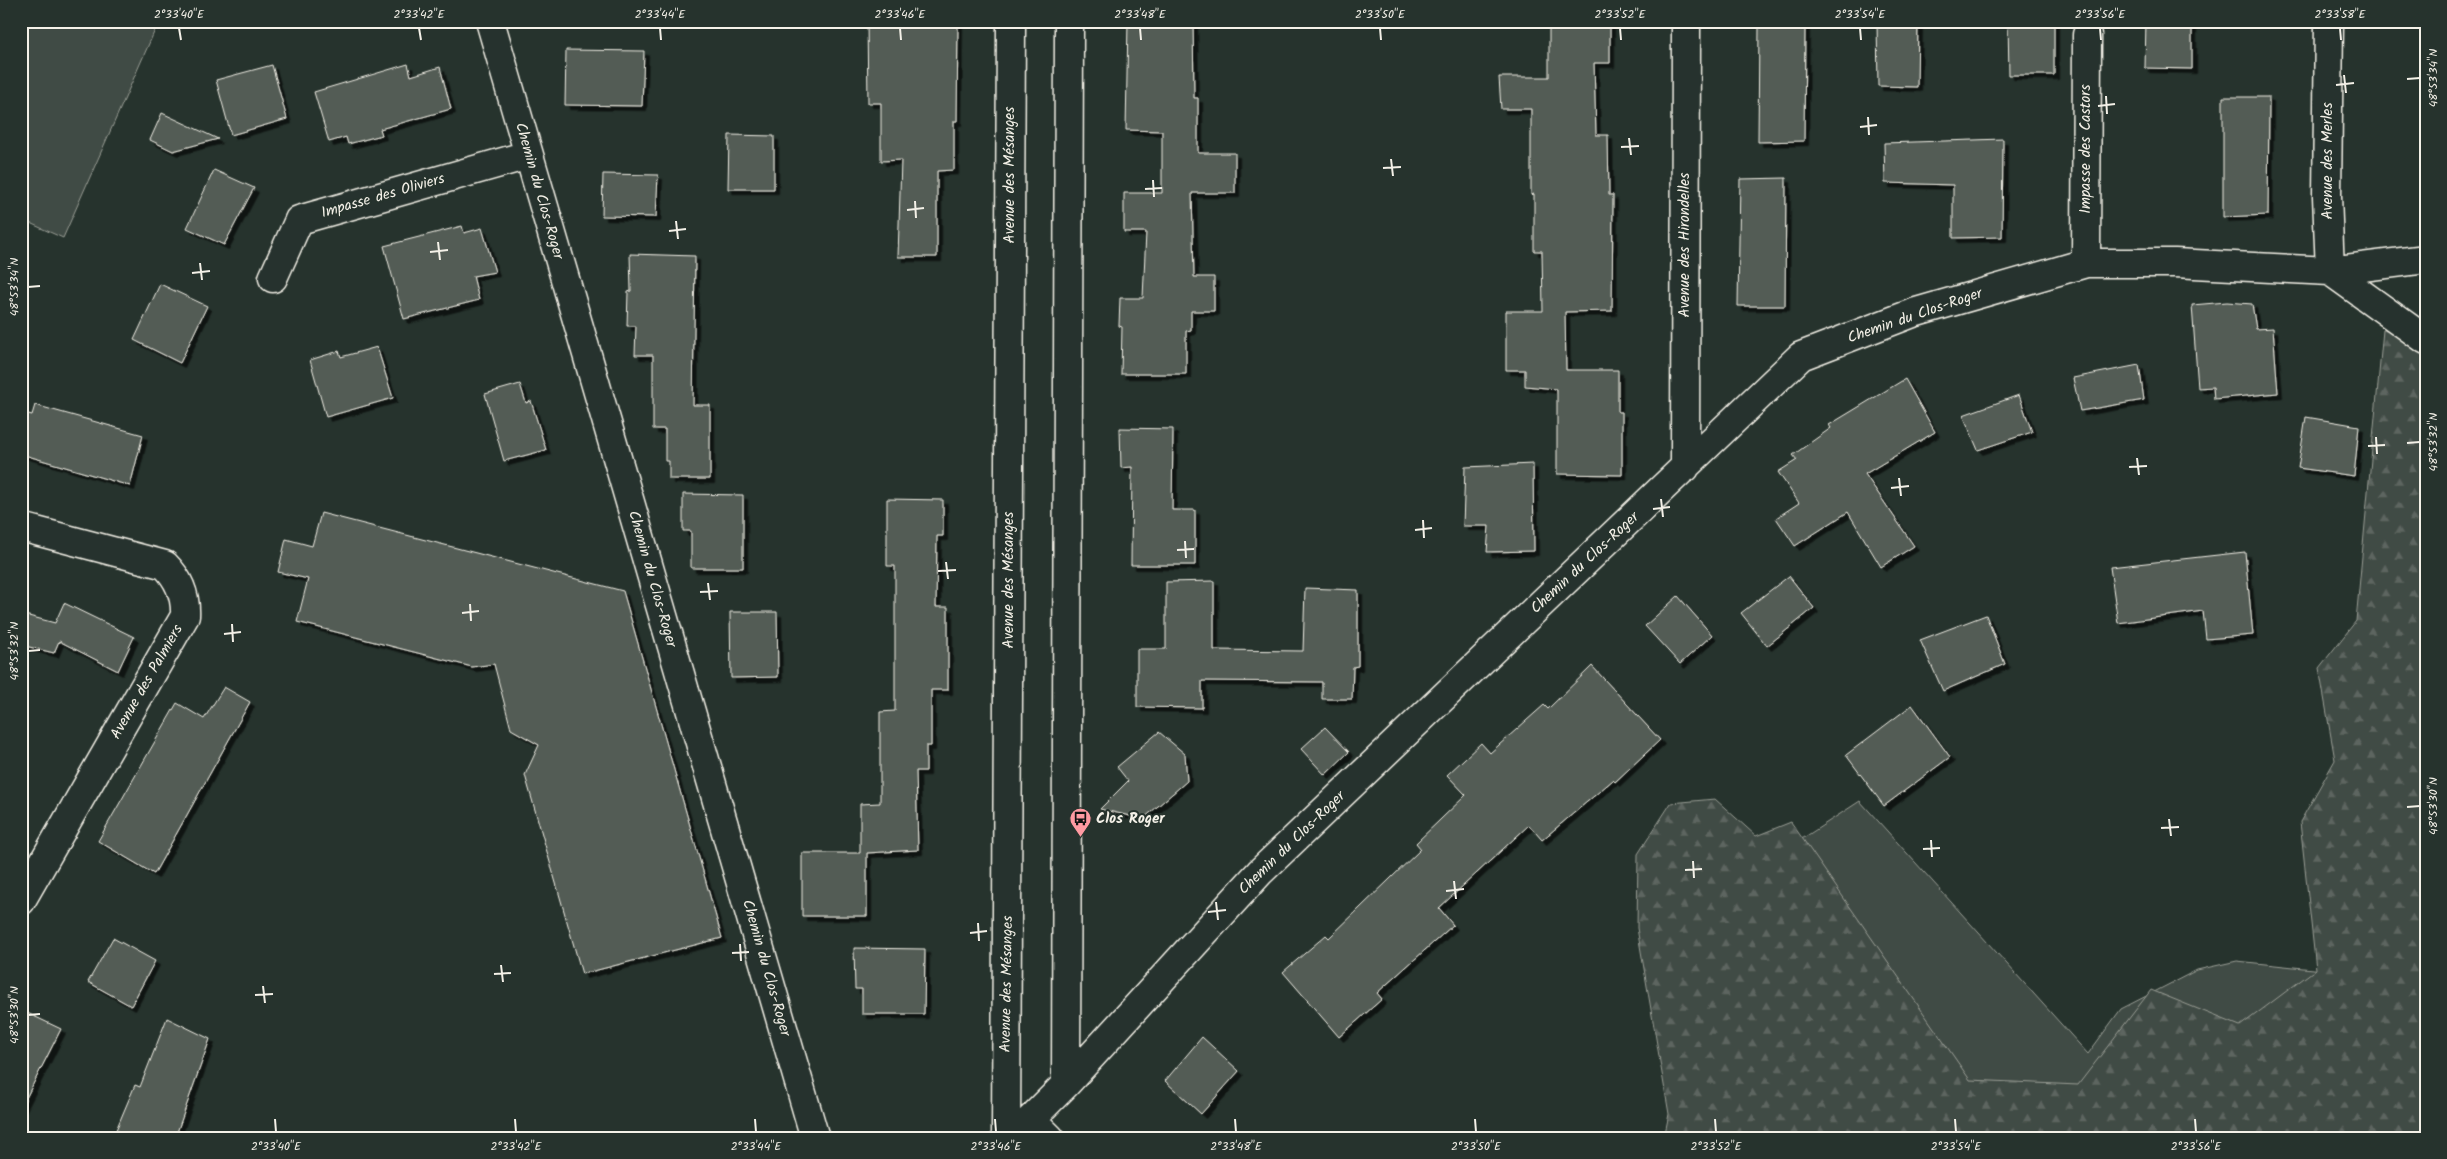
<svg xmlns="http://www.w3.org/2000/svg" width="2447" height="1159" viewBox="0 0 2447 1159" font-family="Kalam,sans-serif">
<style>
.green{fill:#414b45;stroke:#9a9e96}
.forest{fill:url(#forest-firs);stroke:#9a9e96}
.building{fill:#525c55;stroke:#f4f1e8;filter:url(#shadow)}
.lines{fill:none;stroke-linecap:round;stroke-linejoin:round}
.minor-casing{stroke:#f4f1e8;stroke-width:31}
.minor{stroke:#26332d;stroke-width:28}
.ticks{fill:none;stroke:#f4f1e8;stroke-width:2}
.labels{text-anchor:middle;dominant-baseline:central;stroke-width:4;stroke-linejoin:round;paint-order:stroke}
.street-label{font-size:15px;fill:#f4f1e8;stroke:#26332d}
.poi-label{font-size:15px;font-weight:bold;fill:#f4f1e8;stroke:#26332d;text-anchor:start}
.neatline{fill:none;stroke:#f4f1e8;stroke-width:2}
.ticks-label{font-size:12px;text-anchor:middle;fill:#f4f1e8}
</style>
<defs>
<pattern id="forest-firs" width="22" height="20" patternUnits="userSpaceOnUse" patternTransform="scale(1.25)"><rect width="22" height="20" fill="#414b45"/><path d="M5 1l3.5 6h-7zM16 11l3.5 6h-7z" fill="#5d6560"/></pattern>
<filter id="shadow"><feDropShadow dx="4.5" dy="4.5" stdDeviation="0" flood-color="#0009"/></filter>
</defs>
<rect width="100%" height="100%" fill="#26332d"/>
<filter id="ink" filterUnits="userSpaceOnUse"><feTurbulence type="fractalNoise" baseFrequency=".02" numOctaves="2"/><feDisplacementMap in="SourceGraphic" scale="10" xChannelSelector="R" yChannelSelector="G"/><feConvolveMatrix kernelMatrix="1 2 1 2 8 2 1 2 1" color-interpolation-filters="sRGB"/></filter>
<g filter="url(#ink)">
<!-- green -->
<path class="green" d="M 21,21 L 159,21 L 63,238 L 21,219 Z
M 1860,801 L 2088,1054 L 2121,1009 L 2197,970 L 2237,961 L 2322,970 L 2426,1138 L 1669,1138 L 1759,867 Z"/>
<!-- forest -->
<path class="forest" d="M 2408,328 L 2426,347 L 2426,1138 L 1664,1138 L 1669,1114 L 1637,928 L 1638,854 L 1671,803 L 1715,799 L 1756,836 L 1791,822 L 1970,1080 L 2078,1085 L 2151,990 L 2240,1026 L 2316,969 L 2300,822 L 2335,760 L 2319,668 L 2356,621 L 2383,330 Z"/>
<!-- building -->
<path class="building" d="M 867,21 L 958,21 L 957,121 L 954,121 L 954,170 L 937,171 L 937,257 L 898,257 L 901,160 L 881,161 L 881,103 L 868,103 Z
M 1128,21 L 1193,21 L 1194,98 L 1198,98 L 1198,153 L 1235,153 L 1235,193 L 1192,193 L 1194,277 L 1214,277 L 1214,311 L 1191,311 L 1191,330 L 1186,331 L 1186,374 L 1121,374 L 1122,327 L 1119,326 L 1120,298 L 1143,298 L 1146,232 L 1124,232 L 1124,193 L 1162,193 L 1162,131 L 1126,130 Z
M 1549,21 L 1610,21 L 1610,63 L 1594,63 L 1596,135 L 1608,135 L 1609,195 L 1613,195 L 1612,311 L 1565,312 L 1566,370 L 1618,370 L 1618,412 L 1622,412 L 1622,475 L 1557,474 L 1557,389 L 1525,386 L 1525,370 L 1506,370 L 1506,311 L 1543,311 L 1542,251 L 1534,251 L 1534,194 L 1531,195 L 1531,109 L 1501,109 L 1499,77 L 1549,77 Z
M 1877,21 L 1918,21 L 1917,87 L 1878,86 Z
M 2008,21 L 2054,21 L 2054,75 L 2009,75 Z
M 2146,21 L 2192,21 L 2192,69 L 2145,68 Z
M 1805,26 L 1804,141 L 1758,142 L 1759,27 Z
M 566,50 L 644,51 L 642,106 L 565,105 Z
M 408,64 L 411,76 L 440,67 L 451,109 L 380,129 L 382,135 L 348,144 L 346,137 L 329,142 L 314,92 Z
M 272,65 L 287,119 L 231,135 L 216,80 Z
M 2223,97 L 2269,97 L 2268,215 L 2223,217 Z
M 162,113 L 218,139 L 173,151 L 150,140 Z
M 729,135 L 774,136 L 774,189 L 728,189 Z
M 2003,139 L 2002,237 L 1953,238 L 1953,185 L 1885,183 L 1884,143 Z
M 214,170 L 254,188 L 224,245 L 187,228 Z
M 603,174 L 658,175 L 656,217 L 602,216 Z
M 1786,178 L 1785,306 L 1738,306 L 1740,179 Z
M 462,226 L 464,233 L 482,228 L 495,272 L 473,276 L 479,300 L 404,319 L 384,246 Z
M 630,254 L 695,256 L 693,405 L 710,405 L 710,479 L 669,479 L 669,461 L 665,461 L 665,429 L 653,429 L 653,355 L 635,355 L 636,326 L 627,326 L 628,292 L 631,291 Z
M 160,284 L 207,306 L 180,363 L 134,340 Z
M 2227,302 L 2252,304 L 2256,329 L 2273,328 L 2278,393 L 2214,399 L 2213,387 L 2198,388 L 2192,305 Z
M 377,347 L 393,398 L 326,417 L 310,360 L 339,351 L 341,357 Z
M 2139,365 L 2144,400 L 2080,411 L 2073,378 Z
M 1905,379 L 1935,432 L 1865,474 L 1914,546 L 1881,567 L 1848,512 L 1795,546 L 1776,518 L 1799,503 L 1778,472 L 1797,460 L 1793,455 L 1831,428 L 1829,425 Z
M 520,384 L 526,403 L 531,401 L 546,450 L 504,461 L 485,394 Z
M 2019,395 L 2032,432 L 1978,450 L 1963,415 Z
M 35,405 L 143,435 L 130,486 L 21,454 L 21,412 L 32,415 Z
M 2306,417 L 2359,426 L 2354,476 L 2298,468 Z
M 1120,428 L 1173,429 L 1172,510 L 1195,510 L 1195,565 L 1131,565 L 1132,467 L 1121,468 Z
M 1533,464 L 1534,551 L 1487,552 L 1489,526 L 1463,526 L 1465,467 Z
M 683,494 L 743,495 L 743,568 L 691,568 L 691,531 L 683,531 Z
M 887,499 L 943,500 L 943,536 L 937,536 L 936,607 L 948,607 L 948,690 L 931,690 L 931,746 L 926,746 L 926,771 L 916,771 L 918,850 L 867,853 L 867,916 L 802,916 L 802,853 L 860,853 L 860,804 L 880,803 L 880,712 L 895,711 L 895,566 L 887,566 Z
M 321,513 L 623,591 L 722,938 L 582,974 L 525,775 L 539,745 L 511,729 L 494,664 L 472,667 L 297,622 L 308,579 L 278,572 L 286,539 L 312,546 Z
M 2245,552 L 2253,635 L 2206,639 L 2203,611 L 2118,623 L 2110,567 Z
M 1789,576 L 1814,608 L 1767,646 L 1741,613 Z
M 1214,581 L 1214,650 L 1303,651 L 1305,588 L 1358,590 L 1358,666 L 1353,667 L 1352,699 L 1322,699 L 1322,682 L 1202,681 L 1202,708 L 1137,707 L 1137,649 L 1166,649 L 1166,582 Z
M 1678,596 L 1712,635 L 1680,664 L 1645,626 Z
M 64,603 L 134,637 L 118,671 L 59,641 L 54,653 L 21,645 L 21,614 L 55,623 Z
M 730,612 L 777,612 L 778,677 L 731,678 Z
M 1986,615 L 2005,664 L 1943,691 L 1920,640 Z
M 1592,666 L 1660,740 L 1615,782 L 1613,780 L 1542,840 L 1529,825 L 1477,873 L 1439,908 L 1453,925 L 1377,993 L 1382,999 L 1339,1037 L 1283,972 L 1326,935 L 1329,938 L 1421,849 L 1416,843 L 1466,795 L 1447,775 L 1481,743 L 1490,753 L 1544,705 L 1548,709 Z
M 224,687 L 250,702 L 154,874 L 98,841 L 177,703 L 204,719 Z
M 1912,705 L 1950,757 L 1884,806 L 1846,755 Z
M 1325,727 L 1349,752 L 1325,775 L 1301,749 Z
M 1159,732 L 1185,754 L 1187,781 L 1143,819 L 1100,809 L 1128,781 L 1117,767 Z
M 113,938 L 155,961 L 131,1006 L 88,982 Z
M 854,948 L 925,949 L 924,1014 L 862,1014 L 862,989 L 855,989 Z
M 21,1010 L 61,1029 L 21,1108 Z
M 167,1018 L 210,1039 L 175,1138 L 134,1138 L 116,1130 L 135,1085 L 140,1087 Z
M 1202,1037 L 1239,1071 L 1201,1114 L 1165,1081 Z"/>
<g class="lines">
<defs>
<path id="minor" d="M 490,21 L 815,1138
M 2329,21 L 2327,196 L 2330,271 L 2426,259
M 2086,263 L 2087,35
M 273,278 L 299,220 L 528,155
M 1685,468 L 1686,21
M 21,527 L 165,565 C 179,579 186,597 185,616 L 21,901
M 1066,1084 L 1069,21
M 1031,1119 L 1050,1138
M 1006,1138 L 1011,21
M 1012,1138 L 1066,1084 L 1260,872 L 1801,356 L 1913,313 L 2086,263 L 2175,263 L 2330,271 L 2426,340"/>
</defs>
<!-- minor casing -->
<use href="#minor" class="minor-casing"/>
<!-- minor -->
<use href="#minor" class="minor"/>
</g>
</g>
<!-- ticks -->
<path class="ticks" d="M 179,28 L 181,40M 419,28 L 421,40M 660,28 L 661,40M 900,28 L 901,40M 1140,28 L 1141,40M 1380,28 L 1381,40M 1620,28 L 1621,40M 1860,28 L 1861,40M 2100,28 L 2101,40M 2340,28 L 2341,40M 2344,75 L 2346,93M 2407,79 L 2420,78M 2336,85 L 2354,83M 2106,96 L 2107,114M 2098,106 L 2115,104M 1868,117 L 1869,135M 1860,127 L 1877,125M 1629,138 L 1631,155M 1621,147 L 1639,146M 1391,159 L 1393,176M 1383,168 L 1401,167M 1153,180 L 1154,197M 1145,189 L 1162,188M 915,201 L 916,218M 907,210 L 924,208M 676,221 L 678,239M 669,231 L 686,229M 438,242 L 440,260M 430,252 L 448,250M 200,263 L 202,280M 192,273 L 210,271M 28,287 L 40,286M 2376,437 L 2377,454M 2407,443 L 2420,442M 2368,446 L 2385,445M 2137,458 L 2139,475M 2129,467 L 2147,466M 1899,478 L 1901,496M 1891,488 L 1909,486M 1661,499 L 1663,517M 1653,509 L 1670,507M 1423,520 L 1424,538M 1415,530 L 1432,528M 1185,541 L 1186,558M 1177,550 L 1194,549M 946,562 L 948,579M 938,571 L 956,570M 708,583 L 710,600M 700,592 L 718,591M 470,604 L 471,621M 462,613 L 479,611M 232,624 L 233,642M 224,634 L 241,632M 28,651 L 40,650M 2407,807 L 2420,806M 2169,819 L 2171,836M 2161,828 L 2179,827M 1931,840 L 1932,857M 1923,849 L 1940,848M 1693,861 L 1694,878M 1685,870 L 1702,869M 1454,881 L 1456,899M 1446,891 L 1464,889M 1216,902 L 1218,920M 1208,912 L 1226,910M 978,923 L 979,941M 970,933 L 987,931M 740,944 L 741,961M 732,953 L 749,952M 501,965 L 503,982M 494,974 L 511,973M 263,986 L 265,1003M 255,995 L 273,994M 28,1015 L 40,1014M 275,1119 L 276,1132M 515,1119 L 516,1132M 755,1119 L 756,1132M 995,1119 L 996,1132M 1235,1119 L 1236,1132M 1475,1119 L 1476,1132M 1715,1119 L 1716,1132M 1955,1119 L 1956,1132M 2195,1119 L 2196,1132"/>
<!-- icons -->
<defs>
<symbol id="bus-pin" viewBox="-11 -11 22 30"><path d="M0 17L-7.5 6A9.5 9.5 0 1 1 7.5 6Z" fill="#ff9aa2" stroke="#26332d"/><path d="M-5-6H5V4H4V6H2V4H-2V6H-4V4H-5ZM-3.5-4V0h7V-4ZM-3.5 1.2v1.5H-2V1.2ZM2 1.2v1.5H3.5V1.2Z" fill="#111"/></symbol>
</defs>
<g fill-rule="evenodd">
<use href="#bus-pin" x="1068" y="806" width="25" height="34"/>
</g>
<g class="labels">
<!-- street labels -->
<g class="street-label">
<text transform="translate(2086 149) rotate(-90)">Impasse des Castors</text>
<text transform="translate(2328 161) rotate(-90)">Avenue des Merles</text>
<text transform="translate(1010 175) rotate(-90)">Avenue des Mésanges</text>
<text transform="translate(539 191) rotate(74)">Chemin du Clos-Roger</text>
<text transform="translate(383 196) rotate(-16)">Impasse des Oliviers</text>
<text transform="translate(1685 245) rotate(-90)">Avenue des Hirondelles</text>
<text transform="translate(1915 316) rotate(-19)">Chemin du Clos-Roger</text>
<text transform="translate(1585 563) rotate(-43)">Chemin du Clos-Roger</text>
<text transform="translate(652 579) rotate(74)">Chemin du Clos-Roger</text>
<text transform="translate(1009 580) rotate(-90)">Avenue des Mésanges</text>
<text transform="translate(147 682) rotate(-60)">Avenue des Palmiers</text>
<text transform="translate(1292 843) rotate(-44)">Chemin du Clos-Roger</text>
<text transform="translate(766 968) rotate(74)">Chemin du Clos-Roger</text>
<text transform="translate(1007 984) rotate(-89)">Avenue des Mésanges</text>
</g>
<!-- poi labels -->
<g class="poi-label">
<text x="1096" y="819">Clos Roger</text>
</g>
</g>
<!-- margin -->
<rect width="2447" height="1159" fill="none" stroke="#26332d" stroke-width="55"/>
<rect x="28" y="28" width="2392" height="1104" class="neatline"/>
<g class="ticks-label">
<text x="179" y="18">2°33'40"E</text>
<text x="419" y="18">2°33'42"E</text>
<text x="660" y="18">2°33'44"E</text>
<text x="900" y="18">2°33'46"E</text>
<text x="1140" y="18">2°33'48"E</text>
<text x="1380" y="18">2°33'50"E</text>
<text x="1620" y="18">2°33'52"E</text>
<text x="1860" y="18">2°33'54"E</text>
<text x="2100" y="18">2°33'56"E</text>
<text x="2340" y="18">2°33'58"E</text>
<text transform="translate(2433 78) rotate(-90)" y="4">48°53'34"N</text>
<text transform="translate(14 287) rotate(-90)" y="4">48°53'34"N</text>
<text transform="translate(2433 442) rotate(-90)" y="4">48°53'32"N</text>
<text transform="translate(14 651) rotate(-90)" y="4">48°53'32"N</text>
<text transform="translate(2433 806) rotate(-90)" y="4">48°53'30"N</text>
<text transform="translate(14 1015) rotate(-90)" y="4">48°53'30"N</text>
<text x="276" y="1150">2°33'40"E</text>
<text x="516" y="1150">2°33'42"E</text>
<text x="756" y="1150">2°33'44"E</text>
<text x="996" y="1150">2°33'46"E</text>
<text x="1236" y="1150">2°33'48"E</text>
<text x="1476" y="1150">2°33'50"E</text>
<text x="1716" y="1150">2°33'52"E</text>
<text x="1956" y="1150">2°33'54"E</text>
<text x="2196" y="1150">2°33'56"E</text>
</g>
</svg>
